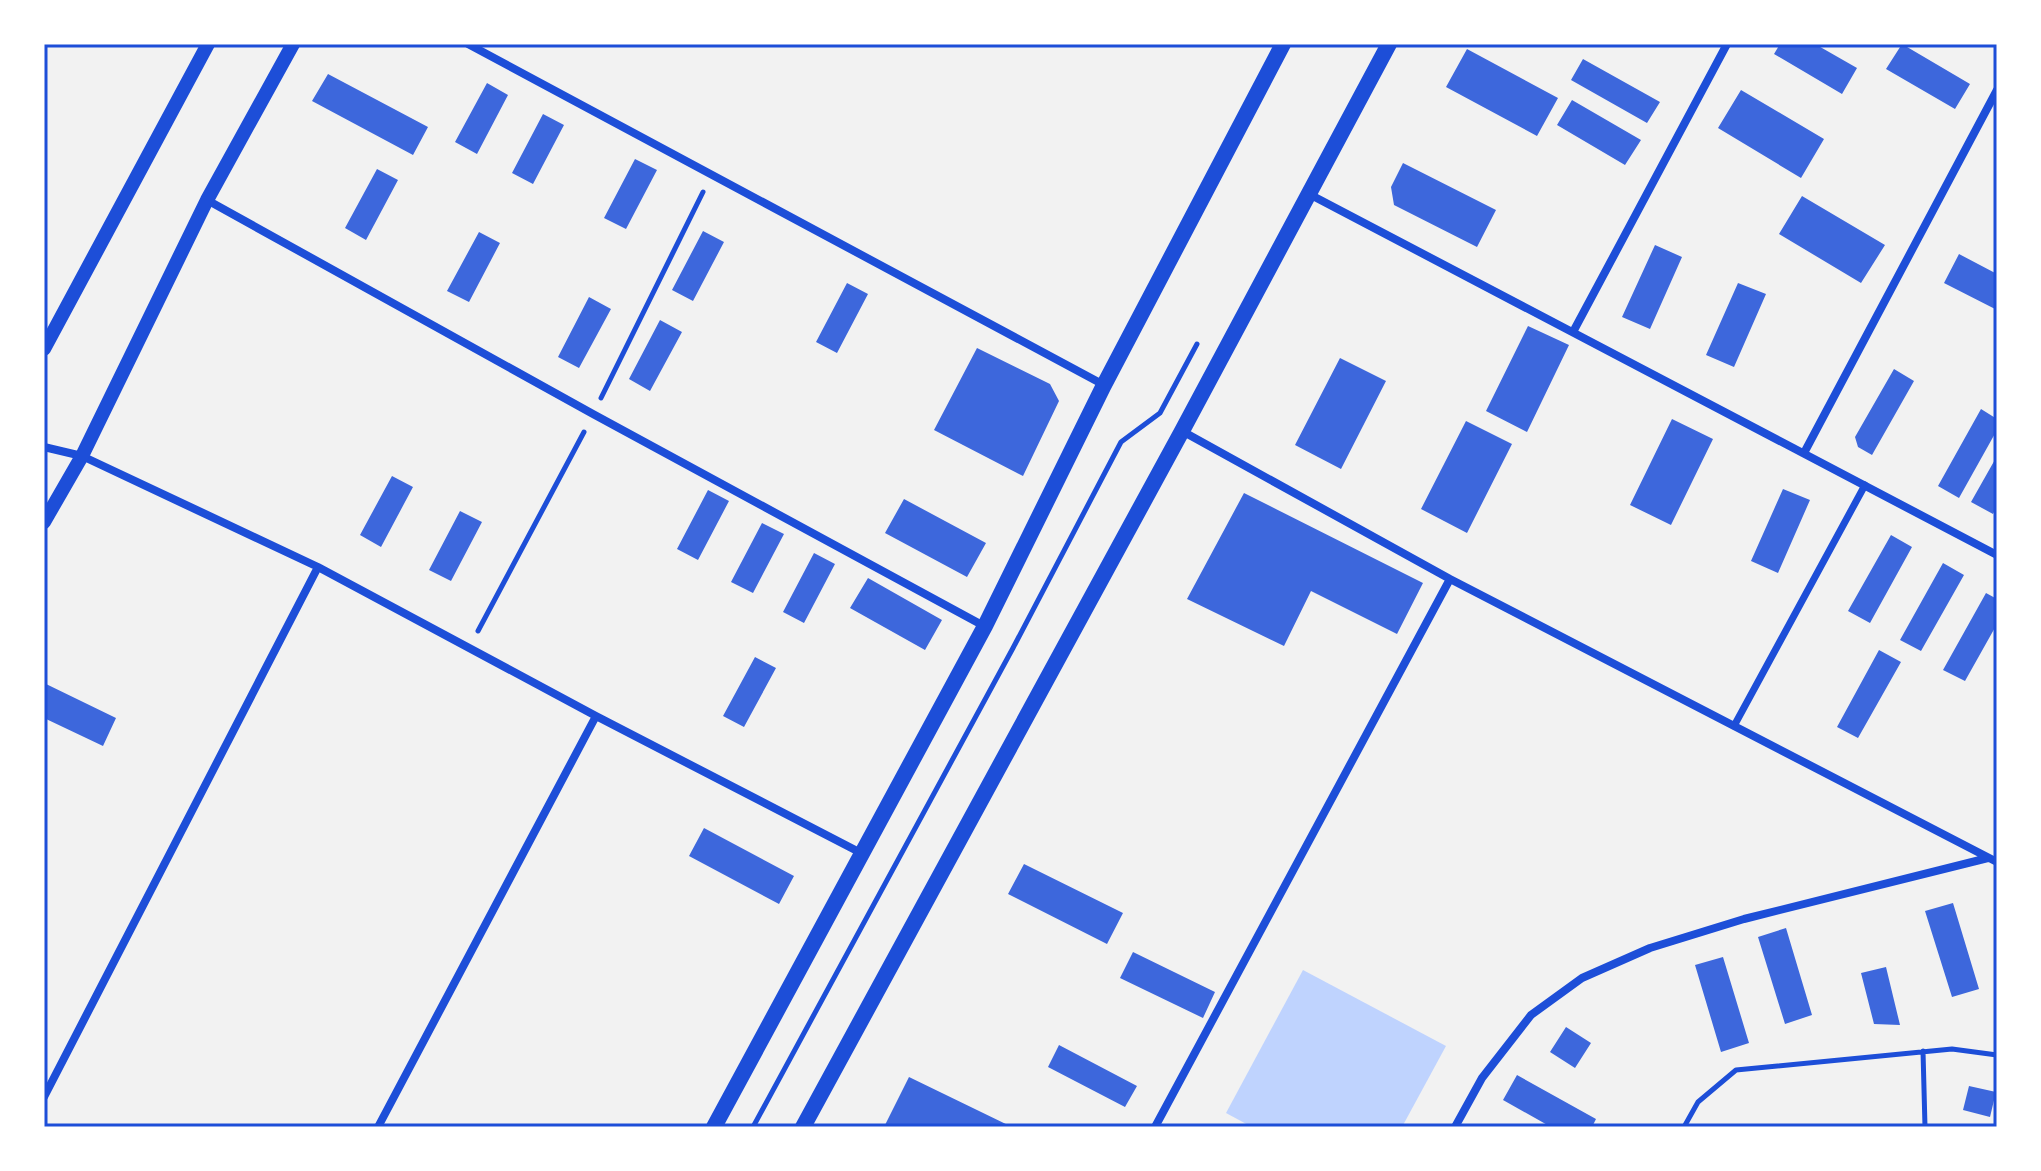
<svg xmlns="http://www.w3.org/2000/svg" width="2041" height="1171" viewBox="0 0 2041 1171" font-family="'Open Sans',sans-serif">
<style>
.water{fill:#bfd3fe}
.building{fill:#3d67dc}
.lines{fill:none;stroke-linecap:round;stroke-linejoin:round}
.path{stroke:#1d4ed8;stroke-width:5}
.pedestrian{stroke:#1d4ed8;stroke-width:7}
.minor{stroke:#1d4ed8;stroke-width:8}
.tertiary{stroke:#1d4ed8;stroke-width:14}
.secondary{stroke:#1d4ed8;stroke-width:16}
.neatline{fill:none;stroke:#1d4ed8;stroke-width:3}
</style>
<rect width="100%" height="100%" fill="#f2f2f2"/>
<!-- water -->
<path class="water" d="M 1303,970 L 1446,1046 L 1402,1127 L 1252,1127 L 1226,1113 Z"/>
<!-- building -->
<path class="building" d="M 1780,44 L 1815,44 L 1857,68 L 1842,94 L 1774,54 Z
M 1902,44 L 1970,84 L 1955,109 L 1886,69 Z
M 1467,49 L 1558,98 L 1537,136 L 1446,87 Z
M 1583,59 L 1660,102 L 1647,123 L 1571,80 Z
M 328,74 L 428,127 L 413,155 L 312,101 Z
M 487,83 L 508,95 L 477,154 L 455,142 Z
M 1741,90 L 1824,139 L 1801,178 L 1718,128 Z
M 1572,100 L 1641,140 L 1625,165 L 1557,125 Z
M 543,114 L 564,125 L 533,184 L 512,173 Z
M 635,159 L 657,170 L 626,229 L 604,218 Z
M 1403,163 L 1496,210 L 1477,247 L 1394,205 L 1391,187 Z
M 377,169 L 398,180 L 366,240 L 345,228 Z
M 1802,196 L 1885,245 L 1861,283 L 1779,234 Z
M 703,231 L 724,242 L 693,301 L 672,290 Z
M 479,232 L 500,243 L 469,302 L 447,291 Z
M 1655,245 L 1682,257 L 1650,329 L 1622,317 Z
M 1959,254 L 1997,274 L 1997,310 L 1944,283 Z
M 847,283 L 868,294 L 837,353 L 816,342 Z
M 1738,283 L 1766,294 L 1734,367 L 1706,355 Z
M 589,297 L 611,309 L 579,368 L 558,357 Z
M 660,320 L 682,332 L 650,391 L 629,379 Z
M 1528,326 L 1569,345 L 1527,432 L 1486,411 Z
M 977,348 L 1050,384 L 1059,401 L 1023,476 L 934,430 Z
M 1340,358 L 1386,381 L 1341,469 L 1295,445 Z
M 1894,369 L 1914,381 L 1872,455 L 1858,447 L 1855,437 Z
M 1981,409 L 1997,419 L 1997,430 L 1959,498 L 1938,486 Z
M 1672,419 L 1713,439 L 1671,525 L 1630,505 Z
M 1466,421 L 1512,444 L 1467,533 L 1421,509 Z
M 1997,456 L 1997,506 L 1993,514 L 1971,502 Z
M 392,476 L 413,487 L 381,547 L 360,535 Z
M 1783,489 L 1810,500 L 1778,573 L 1751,561 Z
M 708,490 L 729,501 L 698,560 L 677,549 Z
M 1244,493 L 1423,583 L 1397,634 L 1311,591 L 1284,646 L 1187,599 Z
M 904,499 L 986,543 L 967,577 L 885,533 Z
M 460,511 L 482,522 L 451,581 L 429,570 Z
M 762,523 L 784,534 L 753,593 L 731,582 Z
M 1891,535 L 1912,547 L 1870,623 L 1848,611 Z
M 814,553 L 835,564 L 804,623 L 783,612 Z
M 1943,563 L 1964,575 L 1921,651 L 1900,640 Z
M 868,578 L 942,620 L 925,650 L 850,608 Z
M 1986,593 L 1997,599 L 1997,624 L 1965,681 L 1943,670 Z
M 1879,650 L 1901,662 L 1858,738 L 1837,727 Z
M 755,657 L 776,668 L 744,727 L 723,716 Z
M 44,683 L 116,718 L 103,746 L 44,718 Z
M 704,828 L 794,876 L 779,904 L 689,856 Z
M 1024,864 L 1123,913 L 1107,944 L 1008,894 Z
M 1953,903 L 1979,989 L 1952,997 L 1925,911 Z
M 1786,928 L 1812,1015 L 1785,1024 L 1758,937 Z
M 1133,952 L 1215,992 L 1203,1018 L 1120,978 Z
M 1723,957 L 1749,1043 L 1721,1052 L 1695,965 Z
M 1886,967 L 1900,1025 L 1874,1024 L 1861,973 Z
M 1566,1027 L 1591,1043 L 1575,1068 L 1550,1052 Z
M 1059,1045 L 1137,1086 L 1125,1107 L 1048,1067 Z
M 1517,1075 L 1596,1119 L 1592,1127 L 1551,1127 L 1503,1100 Z
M 909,1077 L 1012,1127 L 884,1127 Z
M 1969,1086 L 1996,1092 L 1990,1117 L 1963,1110 Z"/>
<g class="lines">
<!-- path -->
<path class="path" d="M 601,398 L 703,192
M 478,631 L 584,432
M 1923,1051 L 1925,1127
M 753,1127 L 1013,648 L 1121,442 L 1160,413 L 1197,344
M 1684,1127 L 1698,1102 L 1736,1070 L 1952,1049 L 1997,1055"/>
<!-- pedestrian -->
<path class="pedestrian" d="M 1734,726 L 1865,485"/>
<!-- minor -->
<path class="minor" d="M 468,44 L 1104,385
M 1309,194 L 1997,555
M 207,200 L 593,414 L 984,626
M 1573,332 L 1727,44
M 1182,431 L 1450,579 L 1997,862
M 44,447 L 82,456 L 318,567 L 596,716 L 863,854
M 1804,453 L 1997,90
M 44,1097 L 318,567
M 378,1127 L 596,716
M 1155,1127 L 1450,579
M 1455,1127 L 1482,1078 L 1531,1015 L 1582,978 L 1650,948 L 1744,919 L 1988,858"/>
<!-- tertiary -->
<path class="tertiary" d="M 44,349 L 208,44
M 44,522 L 82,456 L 207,200 L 293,44"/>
<!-- secondary -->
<path class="secondary" d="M 714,1127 L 985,626 L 1104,385 L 1283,44
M 803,1127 L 1182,431 L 1389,44"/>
</g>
<!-- border -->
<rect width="2041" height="1171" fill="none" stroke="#ffffff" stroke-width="92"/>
<rect x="46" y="46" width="1949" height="1079" class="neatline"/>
</svg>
